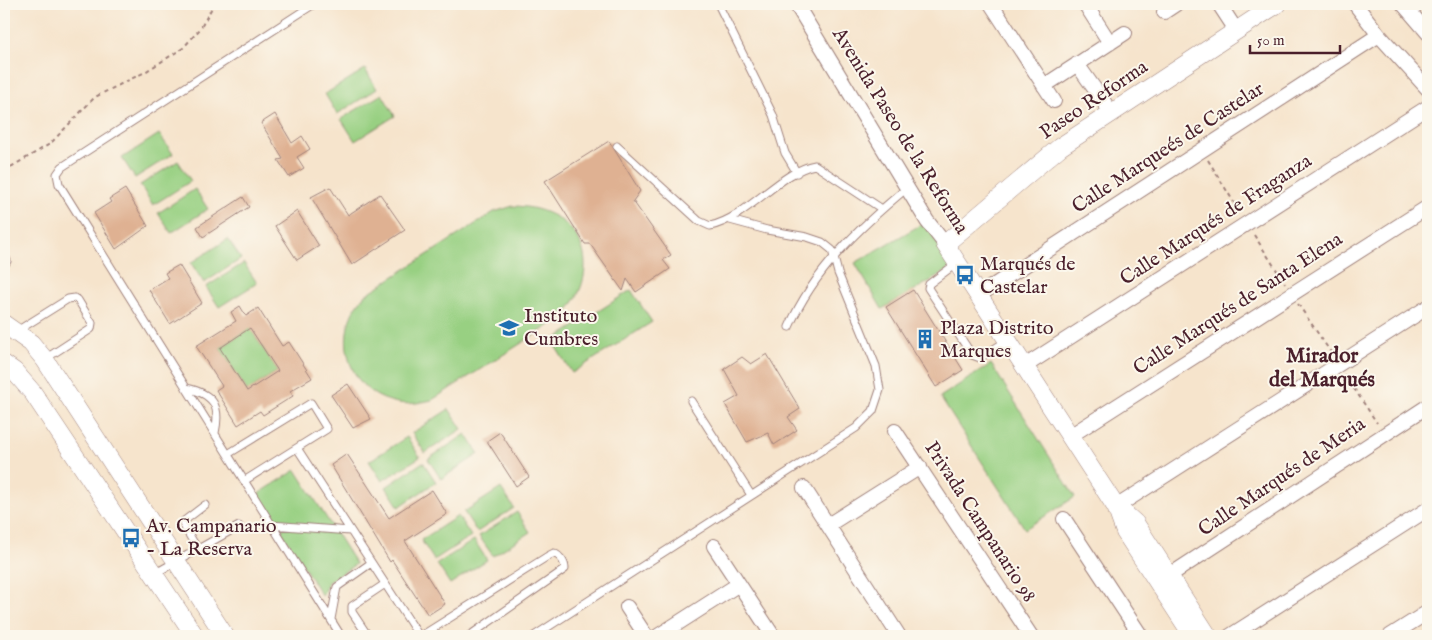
<svg xmlns="http://www.w3.org/2000/svg" width="1432" height="640" viewBox="0 0 1432 640" font-family="'IM FELL English',serif">
<style>
.green{fill:#98d082;stroke:#717856}
.building{fill:#dfb192;fill-rule:evenodd}
.lines{fill:none;stroke-linecap:round;stroke-linejoin:round}
.service-casing{stroke:#a0827c;stroke-width:9}
.minor-casing{stroke:#a0827c;stroke-width:16}
.tertiary-casing{stroke:#a0827c;stroke-width:19}
.path{stroke:#a0827c;stroke-width:2;stroke-dasharray:4 4;stroke-linecap:butt}
.service{stroke:#fff;stroke-width:7}
.minor{stroke:#fff;stroke-width:14}
.tertiary{stroke:#fff;stroke-width:18}
.labels{text-anchor:middle;dominant-baseline:central;stroke-width:4;stroke-linejoin:round;paint-order:stroke}
.street-label{font-size:20px;fill:#4a1f2b;stroke:#fbf7ec}
.poi-label{font-size:20px;fill:#4a1f2b;stroke:#fbf7ec;text-anchor:start}
.neighbourhood-label{font-size:21px;font-weight:bold;fill:#4a1f2b;stroke:#fbf7ec}
</style>
<rect width="100%" height="100%" fill="#fbf7ec"/>
<filter id="ink" filterUnits="userSpaceOnUse"><feTurbulence type="fractalNoise" baseFrequency=".02" numOctaves="2"/><feDisplacementMap in="SourceGraphic" scale="10" xChannelSelector="R" yChannelSelector="G"/><feConvolveMatrix kernelMatrix="1 2 1 2 8 2 1 2 1" color-interpolation-filters="sRGB"/></filter>
<filter id="wash" filterUnits="userSpaceOnUse"><feTurbulence type="fractalNoise" baseFrequency=".0096" numOctaves="4" result="noise"/><feDisplacementMap in="SourceGraphic" scale="20" xChannelSelector="R" yChannelSelector="G"/><feGaussianBlur stdDeviation="1.12" result="paint"/><feColorMatrix in="noise" values="0 0 0 0 0 0 0 0 0 0 0 0 0 0 0 0 0 1.4 0 .05"/><feComposite in="paint" operator="in"/></filter>
<g filter="url(#wash)">
<rect width="100%" height="100%" fill="#f6e4cc"/>
<!-- green -->
<path class="green" d="M 365,69 L 377,89 L 337,114 L 325,94 Z
M 382,94 L 395,116 L 355,141 L 341,119 Z
M 159,134 L 173,154 L 135,178 L 122,158 Z
M 178,161 L 191,181 L 153,205 L 140,185 Z
M 195,189 L 208,209 L 171,233 L 158,213 Z
M 513,206 C 581,207 609,268 561,318 L 432,400 C 418,403 405,406 390,401 C 353,391 337,348 352,314 C 355,307 361,301 365,295 L 494,212 Z
M 927,221 L 954,267 L 882,309 L 855,263 Z
M 228,239 L 241,259 L 204,283 L 191,263 Z
M 244,263 L 257,283 L 219,307 L 206,287 Z
M 631,290 L 652,322 L 572,373 L 552,341 Z
M 250,328 L 278,371 L 247,391 L 220,348 Z
M 991,364 L 1075,497 L 1025,529 L 940,397 Z
M 449,409 L 462,429 L 425,453 L 412,433 Z
M 466,434 L 479,454 L 441,479 L 428,459 Z
M 407,437 L 420,457 L 382,481 L 369,461 Z
M 423,462 L 436,482 L 399,507 L 386,487 Z
M 296,470 L 356,564 L 328,582 L 322,596 L 258,494 Z
M 501,488 L 514,508 L 477,532 L 464,512 Z
M 517,512 L 530,532 L 493,556 L 479,536 Z
M 458,516 L 471,536 L 434,560 L 421,540 Z
M 474,540 L 487,560 L 450,584 L 437,564 Z"/>
<g id="blocks">
<!-- building -->
<path class="building" d="M 275,114 L 292,143 L 302,136 L 310,149 L 297,157 L 304,168 L 289,177 L 278,160 L 283,159 L 261,123 Z
M 609,141 L 640,191 L 633,201 L 671,255 L 663,260 L 670,269 L 636,292 L 627,279 L 623,291 L 590,244 L 585,244 L 545,181 Z
M 330,187 L 348,215 L 380,194 L 405,230 L 352,265 L 311,197 Z
M 125,189 L 148,226 L 116,249 L 94,213 L 111,202 L 109,199 Z
M 243,197 L 249,207 L 203,237 L 197,227 Z
M 297,211 L 319,246 L 297,260 L 275,226 Z
M 179,265 L 202,303 L 170,324 L 149,290 L 168,278 L 165,273 Z
M 913,290 L 963,370 L 936,387 L 886,307 Z
M 240,306 L 246,316 L 258,308 L 282,346 L 289,342 L 312,378 L 290,391 L 293,396 L 263,415 L 260,411 L 238,425 L 216,390 L 222,386 L 196,346 L 236,321 L 231,312 ZM 250,328 L 278,371 L 247,391 L 220,348 Z
M 767,354 L 800,409 L 788,417 L 797,430 L 774,445 L 768,433 L 747,442 L 725,404 L 739,396 L 724,369 L 742,357 L 751,364 Z
M 348,384 L 371,419 L 353,428 L 331,395 Z
M 500,432 L 529,477 L 516,486 L 487,441 Z
M 347,454 L 389,518 L 432,490 L 447,514 L 405,541 L 445,604 L 428,615 L 392,560 L 390,562 L 331,465 Z"/>
</g>
</g>
<g filter="url(#ink)">
<use href="#blocks" fill-opacity="0" stroke="#a0827c" stroke-width="1"/>
<g class="lines">
<defs>
<path id="service" d="M 314,4 L 62,167 L 57,174 L 59,184 L 341,636
M 718,4 L 773,115 L 785,153 L 797,173
M 617,146 L 699,221 L 710,226 C 748,218 780,171 815,165 L 882,209
M 4,254 L 7,261 L 4,266
M 957,263 L 929,284 L 928,288 L 972,355 L 980,358 L 1008,340
M 789,327 C 814,270 860,227 907,188
M 17,331 L 68,299 L 75,298 L 78,300 L 92,323 L 91,329 L 45,359
M 186,388 C 214,394 221,406 215,433
M 691,401 L 751,495
M 297,448 L 419,636
M 228,454 L 311,403 L 327,429 L 244,481
M 271,525 L 350,531
M 198,550 L 184,526 L 184,521 L 205,505
M 154,574 L 239,526
M 331,619 L 337,587 L 371,563
M 368,636 L 352,612 L 352,606 L 385,584
M 421,636 L 548,556 L 554,553 C 560,556 565,562 565,569 L 469,636
M 534,636 L 856,428 L 873,411 L 880,390 L 876,366 L 838,273 L 832,250 L 822,242 L 807,237 L 767,230 L 730,220"/>
<path id="minor" d="M 796,4 L 927,221 L 945,244
M 991,4 L 1054,101
M 1085,4 L 1110,43
M 1219,4 L 1236,30
M 1355,4 L 1379,35 L 1428,89
M 1403,4 L 1428,33
M 1164,12 L 1176,4
M 1077,64 L 1111,112
M 1044,86 L 1125,33
M 979,295 L 1379,35
M 1025,366 L 1428,107
M 895,431 L 1031,636
M 1070,436 L 1428,207
M 804,488 L 899,636
M 1116,507 L 1428,307
M 1064,519 L 1141,636
M 828,525 L 920,467
M 714,546 L 773,636
M 1161,581 L 1428,406
M 627,607 L 646,636
M 658,636 L 739,584
M 1230,636 L 1428,509
M 1390,636 L 1428,612"/>
<path id="tertiary" d="M 4,324 L 31,343 L 45,360 L 225,636
M 4,364 L 14,371 L 33,393 L 195,636
M 1117,507 L 1135,523 L 1208,636
M 1193,636 L 1125,532 L 1116,507 L 945,244 L 1060,147 L 1277,4"/>
</defs>
<!-- service casing -->
<use href="#service" class="service-casing"/>
<!-- minor casing -->
<use href="#minor" class="minor-casing"/>
<!-- tertiary casing -->
<use href="#tertiary" class="tertiary-casing"/>
<!-- path -->
<path class="path" d="M 1208,160 L 1241,214
M 4,171 L 50,144 L 95,97 L 145,72 L 183,48 L 200,29 L 214,4
M 1254,235 L 1285,283
M 1298,304 L 1332,354
M 1345,375 L 1377,423
M 1424,423 L 1428,430"/>
<!-- service -->
<use href="#service" class="service"/>
<!-- minor -->
<use href="#minor" class="minor"/>
<!-- tertiary -->
<use href="#tertiary" class="tertiary"/>
</g>
</g>
<!-- icons -->
<defs>
<symbol id="bus-bare" viewBox="-9 -9 18 18"><path d="M-5-6H5V4H4V6H2V4H-2V6H-4V4H-5ZM-3.5-4V0h7V-4ZM-3.5 1.2v1.5H-2V1.2ZM2 1.2v1.5H3.5V1.2Z" fill="#1f6fb2" stroke="#fbf7ec" stroke-width="2.5" paint-order="stroke"/></symbol>
<symbol id="school-bare" viewBox="-9 -9 18 18"><path d="M0-5L7-2L0 1L-7-2ZM-4 1L0 2.5L4 1V4Q0 6-4 4Z" fill="#1f6fb2" stroke="#fbf7ec" stroke-width="2.5" paint-order="stroke"/></symbol>
<symbol id="building-bare" viewBox="-9 -9 18 18"><path d="M-4-6H4V6H1V3H-1V6H-4ZM-2.5-4.3h1.7v1.8h-1.7ZM.8-4.3h1.7v1.8H.8ZM-2.5-1h1.7V.8h-1.7ZM.8-1h1.7V.8H.8Z" fill="#1f6fb2" stroke="#fbf7ec" stroke-width="2.5" paint-order="stroke"/></symbol>
</defs>
<g fill-rule="evenodd">
<use href="#bus-bare" x="951" y="261" width="28" height="28"/>
<use href="#school-bare" x="495" y="314" width="28" height="28"/>
<use href="#building-bare" x="911" y="325" width="28" height="28"/>
<use href="#bus-bare" x="117" y="524" width="28" height="28"/>
</g>
<g class="labels">
<!-- street labels -->
<g class="street-label">
<text transform="translate(1094 100) rotate(-34)">Paseo Reforma</text>
<text transform="translate(900 131) rotate(58)">Avenida Paseo de la Reforma</text>
<text transform="translate(1168 148) rotate(-33)">Calle Marqueés de Castelar</text>
<text transform="translate(1216 220) rotate(-33)">Calle Marqués de Fraganza</text>
<text transform="translate(1238 304) rotate(-33)">Calle Marqués de Santa Elena</text>
<text transform="translate(1282 477) rotate(-34)">Calle Marqués de Meria</text>
<text transform="translate(980 522) rotate(57)">Privada Campanario 98</text>
</g>
<!-- poi labels -->
<g class="poi-label">
<text x="980" y="264">Marqués de<tspan x="980" dy="23">Castelar</tspan></text>
<text x="524" y="316">Instituto<tspan x="524" dy="23">Cumbres</tspan></text>
<text x="940" y="328">Plaza Distrito<tspan x="940" dy="23">Marques</tspan></text>
<text x="146" y="526">Av. Campanario<tspan x="146" dy="23">- La Reserva</tspan></text>
</g>
<!-- neighbourhood labels -->
<g class="neighbourhood-label">
<text x="1322" y="356">Mirador<tspan x="1322" dy="24">del Marqués</tspan></text>
</g>
</g>
<!-- margin -->
<rect width="1432" height="640" fill="none" stroke="#fbf7ec" stroke-width="20"/>
<!-- scale -->
<path d="M1250 45v8h90v-8" fill="none" stroke="#4a1f2b" stroke-width="2.5"/>
<text x="1257" y="45" font-size="15" fill="#4a1f2b" stroke="#fbf7ec" stroke-width="4" paint-order="stroke">50 m</text>
</svg>
